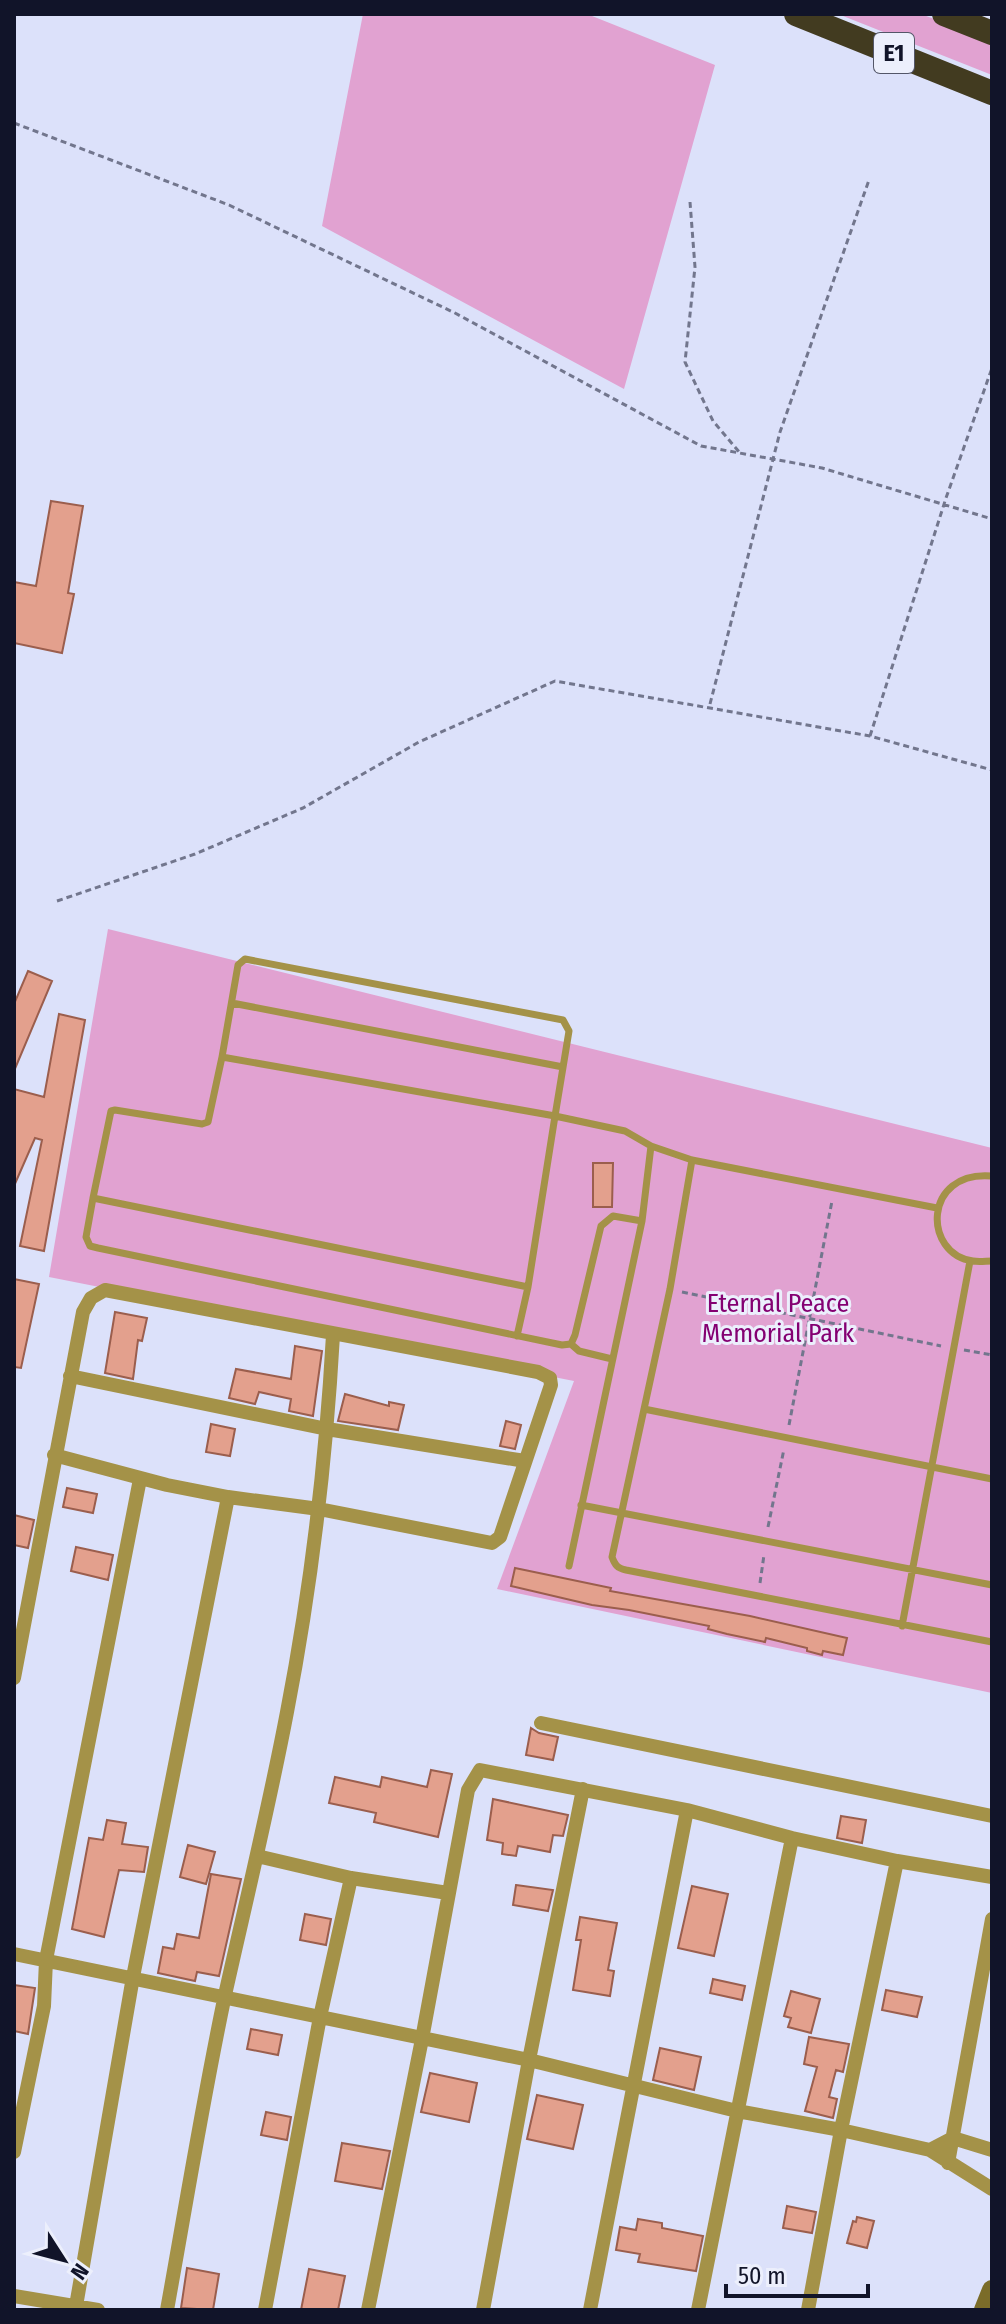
<svg xmlns="http://www.w3.org/2000/svg" width="1006" height="2324" viewBox="0 0 1006 2324" font-family="'Fira Sans Condensed',sans-serif">
<style>
.green{fill:#e1a2d1}
.building{fill:#e3a08d;stroke:#9b5e4d;stroke-width:2}
.lines{fill:none;stroke-linecap:round;stroke-linejoin:round}
.path{stroke:#72768d;stroke-width:3;stroke-dasharray:6 4;stroke-linecap:butt}
.service{stroke:#a49248;stroke-width:7}
.minor{stroke:#a49248;stroke-width:14}
.secondary{stroke:#7b6c29;stroke-width:20}
.motorway{stroke:#423b20;stroke-width:24}
.labels{text-anchor:middle;dominant-baseline:central;stroke-width:6;stroke-linejoin:round;paint-order:stroke}
.shield{fill:#eceffc;stroke:#535668;stroke-width:2}
.shield-label{font-size:24px;font-weight:bold;fill:#111429}
.park-label{font-size:26px;fill:#840072;stroke:#eceffc}
</style>
<rect width="100%" height="100%" fill="#dce1fa"/>
<!-- green -->
<path class="green" d="M 363,14 L 587,14 L 715,65 L 624,389 L 322,226 Z
M 838,14 L 921,14 L 992,41 L 992,75 Z
M 108,929 L 992,1148 L 992,1693 L 497,1589 L 574,1381 L 49,1277 Z"/>
<!-- building -->
<path class="building" d="M 51,501 L 83,506 L 68,593 L 74,594 L 62,653 L 14,643 L 14,582 L 36,586 Z
M 28,971 L 52,981 L 14,1071 L 14,1004 Z
M 59,1014 L 85,1020 L 44,1251 L 20,1246 L 42,1140 L 35,1138 L 14,1186 L 14,1089 L 44,1097 Z
M 593,1163 L 613,1163 L 612,1207 L 593,1207 Z
M 14,1279 L 39,1284 L 21,1368 L 14,1367 Z
M 115,1312 L 147,1318 L 142,1341 L 138,1340 L 133,1379 L 105,1373 Z
M 295,1346 L 322,1351 L 313,1416 L 289,1411 L 291,1399 L 259,1392 L 255,1404 L 229,1398 L 236,1369 L 291,1379 Z
M 345,1394 L 389,1406 L 389,1402 L 404,1405 L 398,1430 L 338,1421 Z
M 506,1421 L 521,1425 L 515,1449 L 500,1446 Z
M 211,1424 L 235,1429 L 230,1456 L 206,1452 Z
M 67,1488 L 97,1494 L 93,1513 L 63,1507 Z
M 14,1515 L 34,1520 L 28,1548 L 14,1545 Z
M 76,1547 L 113,1555 L 108,1580 L 71,1571 Z
M 515,1568 L 611,1588 L 610,1591 L 750,1616 L 847,1638 L 843,1655 L 823,1651 L 822,1655 L 807,1651 L 807,1648 L 766,1638 L 765,1642 L 727,1634 L 708,1629 L 709,1626 L 629,1610 L 592,1605 L 511,1586 Z
M 531,1728 L 539,1733 L 558,1737 L 553,1760 L 526,1755 Z
M 431,1770 L 452,1774 L 438,1837 L 374,1822 L 376,1813 L 329,1803 L 335,1777 L 380,1787 L 382,1777 L 427,1787 Z
M 493,1799 L 568,1815 L 563,1836 L 553,1835 L 550,1852 L 518,1846 L 516,1856 L 502,1854 L 503,1843 L 487,1840 Z
M 841,1816 L 866,1820 L 862,1843 L 837,1838 Z
M 107,1820 L 126,1823 L 122,1844 L 148,1847 L 144,1872 L 119,1870 L 104,1937 L 72,1929 L 89,1838 L 103,1840 Z
M 188,1845 L 215,1852 L 206,1884 L 180,1877 Z
M 211,1874 L 241,1879 L 219,1976 L 197,1972 L 195,1981 L 158,1973 L 163,1947 L 174,1949 L 177,1934 L 199,1938 Z
M 516,1885 L 553,1890 L 548,1911 L 513,1905 Z
M 692,1886 L 728,1894 L 714,1956 L 678,1948 Z
M 305,1914 L 331,1919 L 326,1945 L 300,1940 Z
M 580,1917 L 617,1923 L 608,1970 L 614,1971 L 610,1996 L 573,1990 L 581,1940 L 576,1940 Z
M 713,1979 L 745,1986 L 742,2000 L 710,1993 Z
M 14,1985 L 35,1988 L 28,2034 L 14,2031 Z
M 886,1990 L 922,1997 L 917,2017 L 882,2010 Z
M 791,1991 L 820,1999 L 811,2033 L 788,2027 L 791,2018 L 784,2016 Z
M 251,2029 L 282,2035 L 278,2055 L 247,2049 Z
M 809,2037 L 849,2044 L 843,2072 L 836,2070 L 829,2097 L 837,2099 L 833,2118 L 805,2111 L 817,2067 L 804,2064 Z
M 660,2048 L 701,2057 L 694,2090 L 653,2080 Z
M 430,2073 L 477,2083 L 469,2122 L 421,2112 Z
M 537,2095 L 583,2105 L 573,2149 L 527,2139 Z
M 266,2112 L 291,2117 L 287,2140 L 261,2135 Z
M 342,2143 L 390,2151 L 382,2189 L 335,2181 Z
M 787,2206 L 816,2212 L 812,2233 L 783,2228 Z
M 857,2217 L 874,2221 L 867,2248 L 847,2243 L 853,2221 L 856,2222 Z
M 638,2219 L 662,2223 L 662,2228 L 703,2236 L 696,2271 L 638,2262 L 640,2254 L 616,2250 L 620,2227 L 636,2230 Z
M 187,2268 L 219,2274 L 213,2310 L 181,2308 Z
M 309,2269 L 345,2276 L 338,2310 L 301,2310 Z"/>
<g class="lines">
<!-- path -->
<path class="path" d="M 14,123 L 229,205 L 455,313 L 701,446 L 822,468 L 992,519
M 690,202 L 695,267 L 685,362 L 713,421 L 740,453
M 710,704 L 780,432 L 869,180
M 870,736 L 946,498 L 992,368
M 57,901 L 195,854 L 303,808 L 419,742 L 555,681 L 870,736 L 992,770
M 682,1292 L 941,1346
M 964,1350 L 992,1355
M 789,1425 L 832,1201
M 768,1527 L 784,1449
M 760,1583 L 764,1555"/>
<!-- service -->
<path class="service" d="M 232,1003 L 563,1067
M 692,1160 L 670,1289 L 612,1557 C 615,1565 617,1568 626,1570 L 992,1642
M 992,1176 C 922,1170 923,1255 973,1261 C 979,1262 986,1261 992,1261
M 93,1198 L 111,1111 L 115,1110 L 202,1124 L 208,1122 L 222,1057 L 555,1116 L 569,1031 L 563,1020 L 245,959 L 238,965 L 222,1057
M 528,1287 L 555,1116 L 625,1131 L 651,1146
M 517,1336 L 528,1287 L 93,1198 L 86,1237 L 90,1246 L 98,1248 L 562,1345 L 571,1344 L 575,1335 L 601,1226 L 613,1216 L 642,1221
M 571,1344 L 579,1351 L 612,1359
M 644,1409 L 992,1479
M 581,1505 L 992,1585
M 569,1566 L 642,1221 L 651,1146 L 692,1160 L 937,1208
M 902,1626 L 970,1261"/>
<!-- minor -->
<path class="minor" d="M 70,1376 L 327,1429 L 525,1461
M 14,1678 L 83,1312 L 91,1298 L 105,1290 L 538,1372 L 550,1378 L 551,1385 L 500,1537 L 492,1543 L 319,1509 L 228,1497 L 167,1485 L 54,1455
M 541,1723 L 992,1816
M 257,1856 L 351,1878 L 448,1893
M 14,1954 L 529,2060 L 737,2111 L 841,2130 L 930,2150 L 992,2189
M 930,2150 L 953,2138 L 992,2150
M 14,2152 L 44,2006 L 46,1960 L 140,1479
M 948,2163 L 992,1919
M 14,2296 L 98,2310
M 76,2306 L 133,1977 L 228,1497
M 167,2310 C 186,2205 203,2099 225,1995 C 246,1901 269,1807 287,1712 C 311,1588 326,1461 333,1335
M 265,2310 L 320,2017 L 351,1878
M 368,2310 L 422,2039 L 468,1790 L 480,1770 L 687,1810 L 792,1838 L 897,1861 L 992,1877
M 483,2310 L 529,2060 L 583,1789
M 590,2310 L 687,1810
M 698,2310 L 792,1838
M 808,2310 L 841,2130 L 897,1861"/>
<!-- secondary -->
<path class="secondary" d="M 984,2310 L 992,2290"/>
<!-- motorway -->
<path class="motorway" d="M 796,14 L 992,93
M 944,14 L 992,33"/>
</g>
<g class="labels">
<!-- shield labels -->
<rect class="shield" x="874" y="33" width="40" height="40" rx="6"/>
<g class="shield-label">
<text x="894" y="53">E1</text>
</g>
<!-- park labels -->
<g class="park-label">
<text x="778" y="1303">Eternal Peace<tspan x="778" dy="30">Memorial Park</tspan></text>
</g>
</g>
<!-- border -->
<rect width="1006" height="2324" fill="none" stroke="#111429" stroke-width="32"/>
<!-- north arrow -->
<g transform="translate(64 2260) rotate(126)" stroke="#eceffc" stroke-width="6" paint-order="stroke">
<path d="M0-6L14 30L0 20L-14 30Z" fill="#111429"/>
<text y="-12" font-size="22" font-weight="bold" text-anchor="middle" fill="#111429">N</text>
</g>
<!-- scale -->
<path d="M726 2284v12h142v-12" fill="none" stroke="#111429" stroke-width="4"/>
<text x="738" y="2284" font-size="24" fill="#111429" stroke="#eceffc" stroke-width="6" paint-order="stroke">50 m</text>
</svg>
